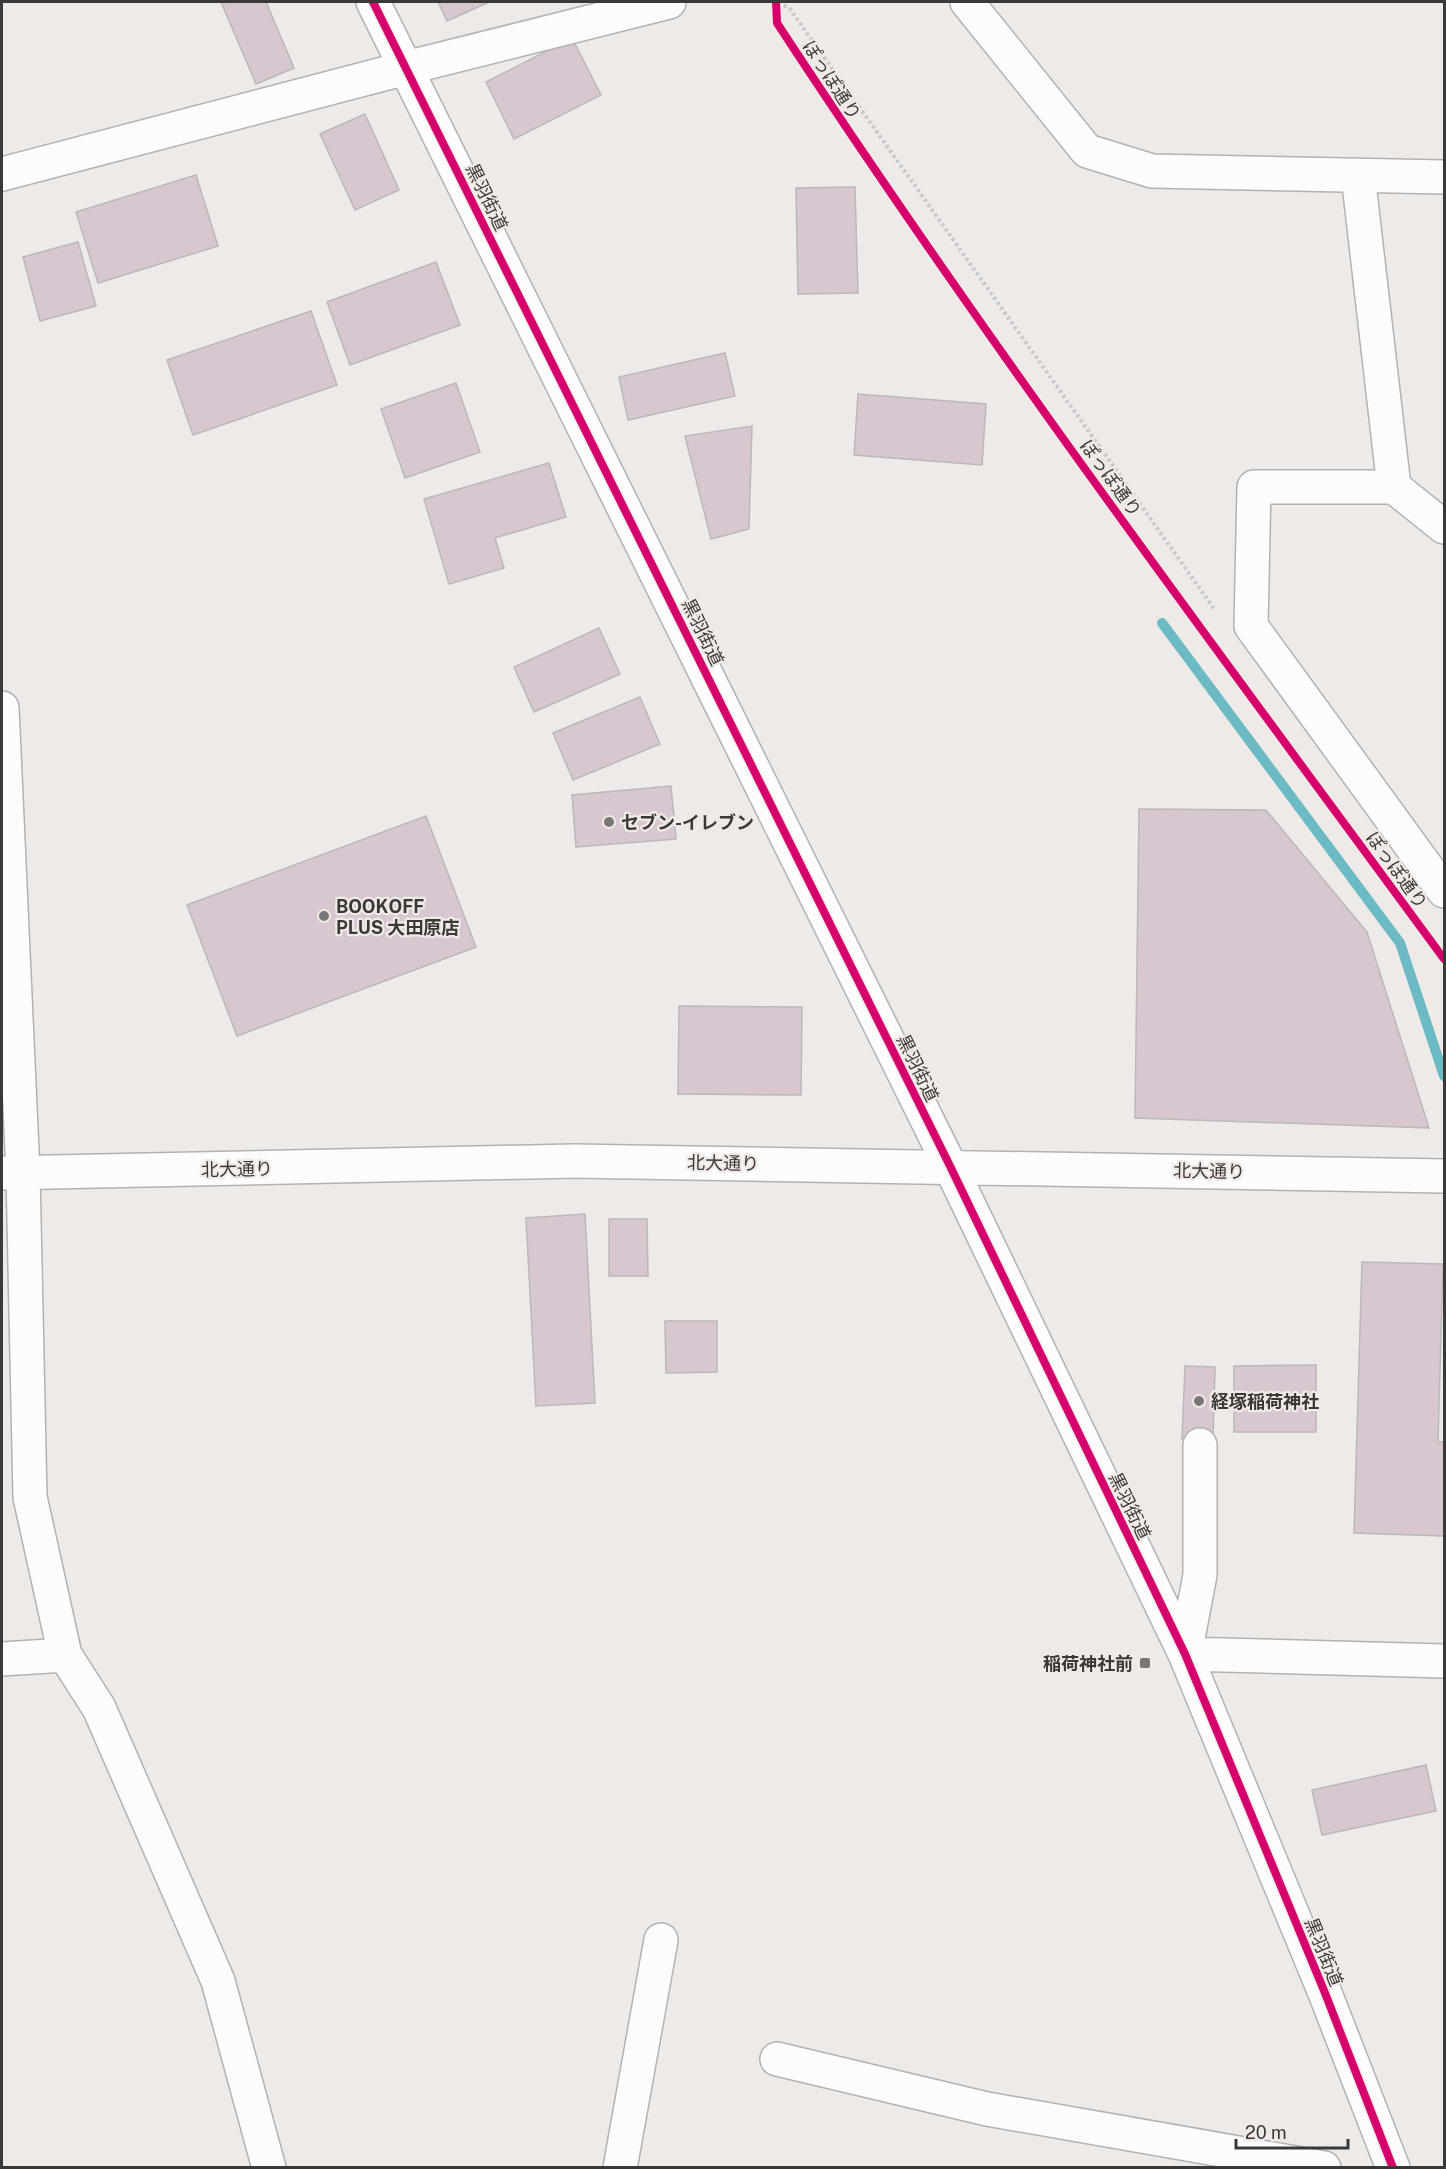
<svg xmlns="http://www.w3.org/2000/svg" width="1446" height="2169" viewBox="0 0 1446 2169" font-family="'Public Sans','Noto Sans JP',sans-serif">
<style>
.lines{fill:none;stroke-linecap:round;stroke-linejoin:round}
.stream{stroke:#6cbac3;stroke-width:10}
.building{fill:#d8c7d1;stroke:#bab8b8;stroke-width:1.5}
.minor-casing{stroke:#b4b2b0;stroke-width:36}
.path{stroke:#cbc9c8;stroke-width:4;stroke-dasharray:3 3;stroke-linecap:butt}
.minor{stroke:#fcfcfc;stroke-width:33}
.cycleway-casing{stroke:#f0e9e5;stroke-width:11}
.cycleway{stroke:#d6006c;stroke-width:8}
.poi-dot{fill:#797775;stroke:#f0e9e5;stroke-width:2}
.labels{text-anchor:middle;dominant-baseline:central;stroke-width:4.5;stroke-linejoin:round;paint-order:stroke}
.street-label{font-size:18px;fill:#3b3937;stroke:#f0e9e5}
.poi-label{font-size:18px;font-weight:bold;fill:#3b3937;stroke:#f0e9e5;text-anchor:start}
</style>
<rect width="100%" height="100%" fill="#edeae8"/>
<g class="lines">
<!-- stream -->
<path class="stream" d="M 1162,623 L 1400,943 L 1444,1076"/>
</g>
<!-- building -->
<path class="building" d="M 221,2 L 266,2 L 294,68 L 256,84 Z
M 438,2 L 489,2 L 447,21 Z
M 572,38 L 601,95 L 514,139 L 486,82 Z
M 365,114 L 399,190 L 355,210 L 320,134 Z
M 196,175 L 218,246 L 98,283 L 76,212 Z
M 855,187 L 858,293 L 798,294 L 796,188 Z
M 78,242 L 96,306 L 40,321 L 23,257 Z
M 436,262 L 460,325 L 350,365 L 327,302 Z
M 311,311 L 337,385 L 193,435 L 167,360 Z
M 725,353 L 735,396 L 628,420 L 619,377 Z
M 456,383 L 480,452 L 405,478 L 381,409 Z
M 858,394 L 986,404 L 982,465 L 854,455 Z
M 752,426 L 749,529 L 711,539 L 685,436 Z
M 549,463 L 566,517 L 495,538 L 504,568 L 449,584 L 424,499 Z
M 599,628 L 620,674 L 534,712 L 514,667 Z
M 640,697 L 660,744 L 573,780 L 553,733 Z
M 671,786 L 676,839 L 576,847 L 572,795 Z
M 1139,809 L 1266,810 L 1367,932 L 1429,1128 L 1135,1118 Z
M 426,816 L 476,947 L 237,1036 L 187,905 Z
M 679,1006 L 802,1007 L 801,1095 L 678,1094 Z
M 585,1214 L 595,1403 L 536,1406 L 526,1218 Z
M 609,1219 L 647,1219 L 648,1276 L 609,1276 Z
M 1362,1262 L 1443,1264 L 1438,1442 L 1444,1442 L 1444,1536 L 1354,1533 Z
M 665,1321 L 717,1321 L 717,1372 L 666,1373 Z
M 1316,1365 L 1316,1432 L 1234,1432 L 1234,1366 Z
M 1185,1366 L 1215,1367 L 1213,1439 L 1182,1439 Z
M 1426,1765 L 1436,1811 L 1322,1835 L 1312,1790 Z"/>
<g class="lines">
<defs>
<path id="minor" d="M 373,2 L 950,1166 L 1185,1654 L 1325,1993 L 1393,2168
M 967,2 L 1087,151 L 1152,171 L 1444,177
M 2,174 L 406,68 L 669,2
M 1358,175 L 1394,487
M 1444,527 L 1394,487 L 1254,487 L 1251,626 L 1444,891
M 2,708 L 23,1173 L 30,1497 L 65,1655 L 99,1708 L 218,1981 L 269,2168
M 2,1173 L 574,1161 L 1444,1176
M 1200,1445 L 1200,1575 L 1185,1654 L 1444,1661
M 2,1659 L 65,1655
M 777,2059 L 987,2109 L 1324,2168
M 620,2168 L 661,1940"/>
</defs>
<!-- minor casing -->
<use href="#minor" class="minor-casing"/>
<!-- path -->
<path class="path" d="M 779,2 L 790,9 L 1215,610"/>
<!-- minor -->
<use href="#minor" class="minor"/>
<defs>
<path id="cycleway" d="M 373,2 L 950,1166 L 1185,1654 L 1325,1993 L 1393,2168
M 776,2 L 777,23 C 987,344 1217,650 1444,959"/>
</defs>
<!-- cycleway casing -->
<use href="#cycleway" class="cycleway-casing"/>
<!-- cycleway -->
<use href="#cycleway" class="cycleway"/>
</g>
<!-- markers -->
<g class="poi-dot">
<circle cx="609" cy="822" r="6"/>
<circle cx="324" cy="916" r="6"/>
<circle cx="1199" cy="1401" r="6"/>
<rect x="1139" y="1657" width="12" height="12" rx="3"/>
</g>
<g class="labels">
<!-- street labels -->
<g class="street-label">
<text transform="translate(832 80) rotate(57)">ぽっぽ通り</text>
<text transform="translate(487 197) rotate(64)">黒羽街道</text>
<text transform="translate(1111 478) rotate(54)">ぽっぽ通り</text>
<text transform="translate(703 632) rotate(64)">黒羽街道</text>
<text transform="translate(1397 870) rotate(54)">ぽっぽ通り</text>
<text transform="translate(918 1068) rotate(64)">黒羽街道</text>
<text transform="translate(723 1163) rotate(1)">北大通り</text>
<text transform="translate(237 1169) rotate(-1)">北大通り</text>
<text transform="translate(1209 1171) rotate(1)">北大通り</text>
<text transform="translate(1130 1506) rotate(64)">黒羽街道</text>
<text transform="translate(1324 1952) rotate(68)">黒羽街道</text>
</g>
<!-- poi labels -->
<g class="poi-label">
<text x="621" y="822">セブン-イレブン</text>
<text x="336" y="906">BOOKOFF<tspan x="336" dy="21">PLUS 大田原店</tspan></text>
<text x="1211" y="1401">経塚稲荷神社</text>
<text x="1133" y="1663" text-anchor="end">稲荷神社前</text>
</g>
</g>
<!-- border -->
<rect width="1446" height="2169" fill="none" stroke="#3b3937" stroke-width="6"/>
<!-- scale -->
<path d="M1236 2139v9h112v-9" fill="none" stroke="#3b3937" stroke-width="3"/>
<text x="1245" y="2139" font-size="18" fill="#3b3937" stroke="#f0e9e5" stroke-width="4.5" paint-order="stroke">20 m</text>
</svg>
